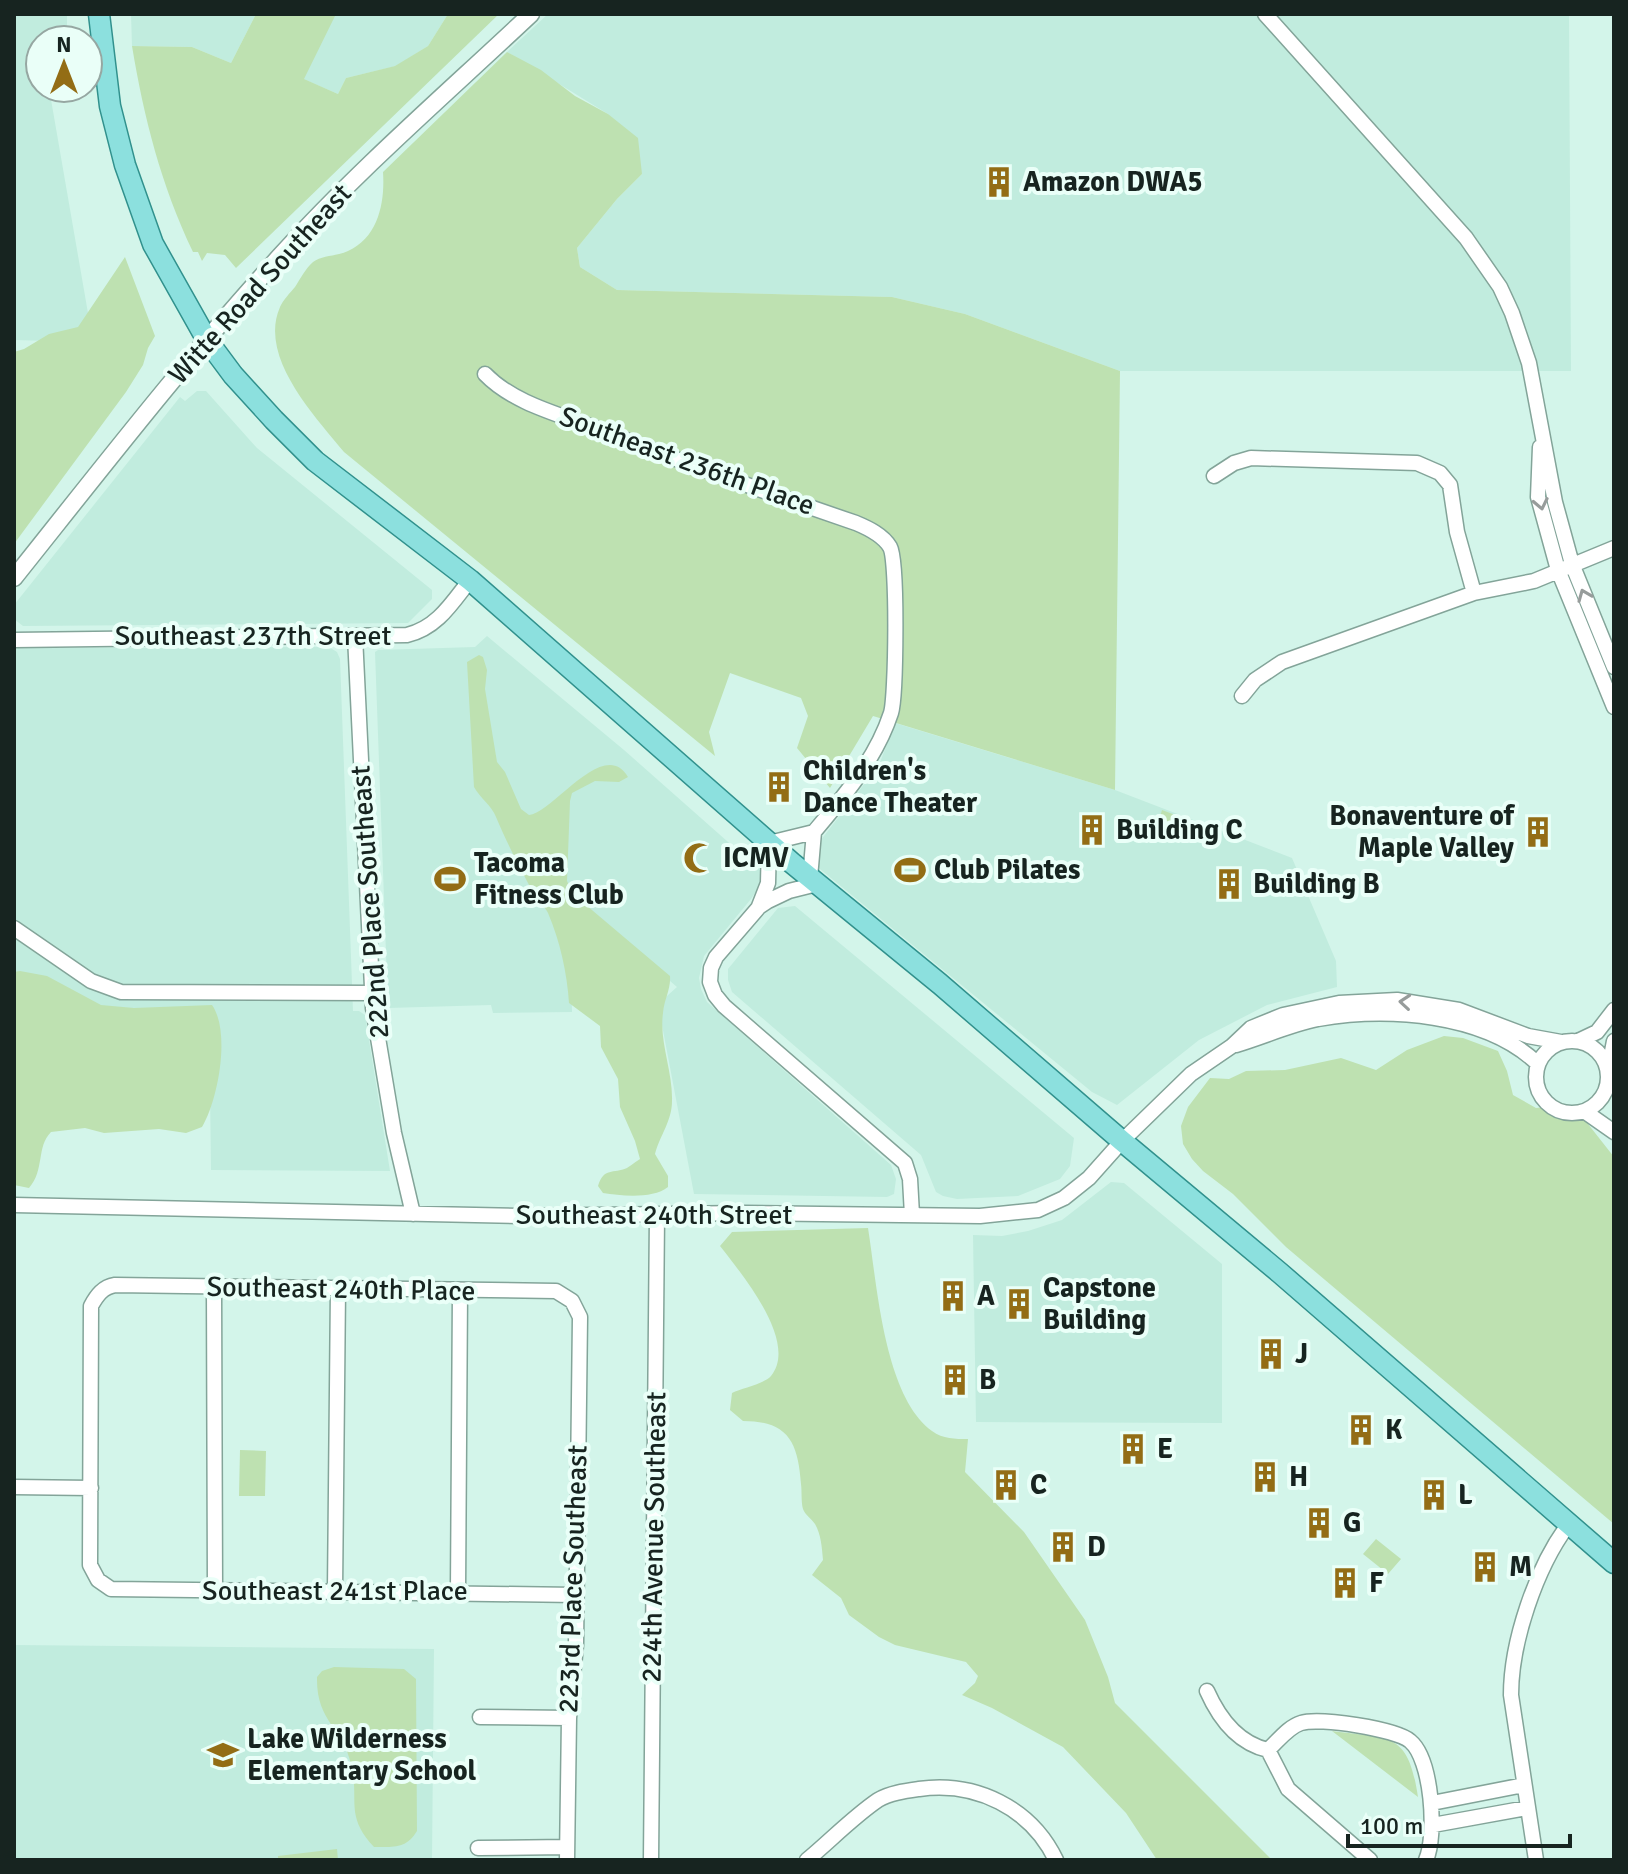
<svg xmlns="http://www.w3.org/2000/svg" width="1628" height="1874" viewBox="0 0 1628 1874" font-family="Signika,sans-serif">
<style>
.built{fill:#c1ecde}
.green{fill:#bee1b1}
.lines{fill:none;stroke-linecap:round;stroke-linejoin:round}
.minor-casing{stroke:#83a499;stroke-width:17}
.tertiary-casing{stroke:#83a499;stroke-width:19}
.primary-casing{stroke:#31918d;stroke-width:23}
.minor{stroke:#fff;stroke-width:14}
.tertiary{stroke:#fff;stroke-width:16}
.primary{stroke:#8ce0de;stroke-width:20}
.oneway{stroke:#979c9b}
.labels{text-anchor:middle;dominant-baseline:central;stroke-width:8;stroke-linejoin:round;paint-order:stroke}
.poi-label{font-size:28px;font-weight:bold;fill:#172420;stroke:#eafff8;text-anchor:start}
.street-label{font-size:28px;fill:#172420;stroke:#eafff8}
</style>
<rect width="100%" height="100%" fill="#d3f5ea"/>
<!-- built -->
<path class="built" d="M 14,14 L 67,14 L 67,40 L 40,40 L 40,88 L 49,88 L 93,342 L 14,340 Z
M 131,14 L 256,14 L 231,63 L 192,47 L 132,46 Z
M 331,14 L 448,14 L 428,46 L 396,66 L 346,78 L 338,94 L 301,78 Z
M 548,14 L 1569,14 L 1571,371 L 1120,371 L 965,314 L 892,297 L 617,290 L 580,267 L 577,248 L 617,199 L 642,174 L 608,114 L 507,52 Z
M 197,391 L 206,391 L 257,448 L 432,590 L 432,599 L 408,623 L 23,626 L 14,619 L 14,605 L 180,397 L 185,401 Z
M 487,636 L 624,750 L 762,872 L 759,887 L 751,899 L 704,956 L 699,978 L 701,989 L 707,1002 L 891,1165 L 896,1179 L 894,1194 L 887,1197 L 694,1194 L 658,1004 L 677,987 L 563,889 L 531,827 L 571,960 L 572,1012 L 493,1013 L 491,1005 L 388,1008 L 375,652 L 378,650 L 475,647 Z
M 329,647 L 337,652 L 340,659 L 353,1011 L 359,1011 L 365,1015 L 390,1171 L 211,1170 L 209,1011 L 14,1009 L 14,648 Z
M 895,723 L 1115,790 L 1292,858 L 1336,961 L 1337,987 L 1267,1005 L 1199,1040 L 1117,1105 L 1092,1092 L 815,865 L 810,854 L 879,765 Z
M 795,906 L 1074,1138 L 1070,1166 L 1060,1179 L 1018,1196 L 957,1199 L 943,1196 L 936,1192 L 921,1155 L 732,992 L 728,980 L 728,969 L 778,908 Z
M 1111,1182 L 1124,1183 L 1222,1264 L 1222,1423 L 976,1422 L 973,1235 L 1002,1236 L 1028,1231 L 1062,1220 Z
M 14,1645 L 434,1649 L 432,1860 L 14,1860 Z"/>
<!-- green -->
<path class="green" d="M 256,14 L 336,14 L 304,79 L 338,94 L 346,78 L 395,66 L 428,46 L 448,14 L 499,14 L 236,268 L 225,255 L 207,253 L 202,261 L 198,252 L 193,252 C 161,185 144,118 132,46 L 192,47 L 231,63 Z
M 507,52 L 541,70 L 575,96 L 608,114 L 638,138 L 642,174 L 617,199 L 577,248 L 580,267 L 617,290 L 892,297 L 965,314 L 1120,371 L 1115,790 L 873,716 L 830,788 L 797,748 L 808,716 L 801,698 L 730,673 L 709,732 L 715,756 L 344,452 C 315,416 258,357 280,307 C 283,300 290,293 295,287 C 300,279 306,268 313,262 C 323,255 338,256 348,251 C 379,237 385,201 383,172 Z
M 125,257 L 155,336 L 148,348 L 143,365 L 126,392 L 14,544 L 14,352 L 24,349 L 49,334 L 78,327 Z
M 479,655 L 483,657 L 487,670 L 485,689 L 497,762 L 505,772 L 521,809 L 529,815 C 552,814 604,736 628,777 L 619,782 L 595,781 L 572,793 L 570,801 L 567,881 L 573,894 L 670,976 C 671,989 664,1000 663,1013 C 659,1042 673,1071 672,1101 C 672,1121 660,1135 655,1154 L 668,1176 L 668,1187 C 653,1199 622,1196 603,1193 L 598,1186 C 604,1167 613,1174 627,1168 C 629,1167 638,1160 640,1159 L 635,1141 L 620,1107 L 618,1079 L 601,1047 L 600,1026 L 569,1003 C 567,973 560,941 548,913 C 545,906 540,906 537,899 C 522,873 507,843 496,817 C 492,806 480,798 474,787 L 467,662 Z
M 1162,810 L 1186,819 L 1181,832 L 1158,823 Z
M 20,971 L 47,976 L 101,1005 L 134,1008 L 212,1005 C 231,1032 218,1100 202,1127 L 186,1133 L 159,1129 L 104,1133 L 85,1128 L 51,1132 C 36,1147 45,1170 29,1188 L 14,1185 L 14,972 Z
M 1444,1036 L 1463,1038 L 1498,1051 L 1507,1071 L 1513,1095 L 1536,1108 L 1565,1105 L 1577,1110 L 1614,1157 L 1614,1524 L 1286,1247 L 1233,1194 L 1203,1171 L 1192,1159 L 1183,1144 L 1181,1126 L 1188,1107 L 1210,1078 L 1229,1079 L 1246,1071 L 1285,1070 L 1341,1058 L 1376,1070 L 1407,1050 Z
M 868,1228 C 877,1284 884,1396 932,1431 C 943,1439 955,1439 968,1439 L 965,1472 L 1024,1532 L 1085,1620 L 1108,1677 L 1115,1703 L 1272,1860 L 1157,1860 L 1126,1813 L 1063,1747 L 992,1708 L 962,1695 L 975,1683 L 978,1676 L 966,1662 L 895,1645 L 879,1637 L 849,1615 L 841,1598 L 812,1575 L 823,1560 C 822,1548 821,1534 815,1524 C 811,1518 805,1515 803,1509 C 801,1502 802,1492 801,1484 C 798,1442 788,1421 743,1421 L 730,1410 L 732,1393 C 742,1388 764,1384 771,1376 C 799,1342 741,1273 720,1246 L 732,1232 Z
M 240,1450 L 266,1451 L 265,1496 L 239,1496 Z
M 1376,1539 L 1401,1559 L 1388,1574 L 1363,1554 Z
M 334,1667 L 404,1669 L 416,1679 L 417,1831 C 406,1849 394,1847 374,1847 C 344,1815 360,1800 351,1764 C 343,1727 316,1722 317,1677 L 322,1671 Z
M 1332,1731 C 1391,1739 1408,1731 1418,1797 Z
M 337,1849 L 338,1860 L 278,1860 L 278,1856 Z"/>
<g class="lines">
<defs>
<path id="minor" d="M 1265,14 L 1466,238 L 1500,287 L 1512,313 L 1529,363 L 1555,502 L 1572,564 L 1614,667
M 485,374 C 513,403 558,414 595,428 C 681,462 768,493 856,523 C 868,528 883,535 890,547 C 898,561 896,697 891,713 C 876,759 844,796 814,832
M 1540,447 L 1538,497 L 1558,570 L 1614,707
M 1214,476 L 1234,463 L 1251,458 L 1417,463 L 1440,473 L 1450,485 L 1457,532 L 1474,593
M 355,636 L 373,1008 L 394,1133 L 413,1214
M 14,640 L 407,635 C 437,628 452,603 470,580
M 1242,696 L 1255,680 L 1282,662 L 1474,593 L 1534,581 L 1614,548
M 810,878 L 814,832
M 817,884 L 789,891 L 768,901 L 759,907 L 716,957 L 711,968 L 710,982 L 715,995 L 724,1006 L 905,1163 L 910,1179 L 912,1215
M 759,906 L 768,883 L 769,843 L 814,832
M 14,928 L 91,981 L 121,992 L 372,993
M 1578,1041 L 1597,1032 L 1614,1010
M1536 1077a36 36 0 1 1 72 0a36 36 0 1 1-72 0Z
M 1236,1045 C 1263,1037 1289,1025 1318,1019 C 1387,1007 1485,1013 1538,1064
M 1608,1072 L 1614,1041
M 1584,1111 L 1614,1132
M 14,1205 L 519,1216 L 744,1213 L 980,1216 L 1038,1210 L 1064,1198 L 1089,1178 L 1122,1141 L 1191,1074 L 1232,1046 L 1251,1028 L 1283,1015 L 1339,1003 L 1397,1000 L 1459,1010 L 1528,1036 L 1561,1042
M 214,1287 L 215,1591
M 14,1487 L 91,1488
M 335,1591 L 338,1288
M 458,1591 L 460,1291
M 1207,1691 C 1219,1718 1237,1743 1268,1750 L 1288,1789 L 1370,1860
M 480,1717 L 569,1718
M 1268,1750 C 1278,1741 1288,1727 1301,1723 C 1319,1717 1396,1729 1410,1741 C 1432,1759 1437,1835 1426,1860
M 1432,1803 L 1524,1785
M 1433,1825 L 1527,1808
M 478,1848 L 567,1847
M 567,1860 L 569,1718 L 576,1645 L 580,1317 L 572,1301 L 556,1291 L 115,1285 C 103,1287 97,1295 91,1306 L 90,1565 L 98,1580 L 111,1589 L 576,1595
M 651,1860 L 657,1215
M 807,1860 C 830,1841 853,1817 878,1800 C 890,1793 905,1791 919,1789 C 976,1781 1031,1808 1056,1860
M 1536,1860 L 1511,1695 C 1511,1642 1536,1568 1568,1525"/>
<path id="tertiary" d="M 14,578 C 101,469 187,358 281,255 C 359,169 447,93 531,14"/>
<path id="primary" d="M 99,14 L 110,106 L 125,165 L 153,244 L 207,340 L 233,375 L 274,420 L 315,461 L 470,580 L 792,863 L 940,984 L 1122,1141 L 1280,1273 L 1614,1563"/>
</defs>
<!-- minor casing -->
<use href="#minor" class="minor-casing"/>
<!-- tertiary casing -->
<use href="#tertiary" class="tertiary-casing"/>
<!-- primary casing -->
<use href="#primary" class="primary-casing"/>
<!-- minor -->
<use href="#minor" class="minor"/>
<!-- tertiary -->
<use href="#tertiary" class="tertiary"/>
<!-- primary -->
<use href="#primary" class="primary"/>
</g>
<!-- one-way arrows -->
<defs><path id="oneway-chevron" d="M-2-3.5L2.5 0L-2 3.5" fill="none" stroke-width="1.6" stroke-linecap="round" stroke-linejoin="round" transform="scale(2)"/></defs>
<g class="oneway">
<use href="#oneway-chevron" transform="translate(1541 504) rotate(78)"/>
<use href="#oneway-chevron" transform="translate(1584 595) rotate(-112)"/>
<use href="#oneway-chevron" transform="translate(1405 1002) rotate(-175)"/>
</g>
<!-- icons -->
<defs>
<symbol id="building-bare" viewBox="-9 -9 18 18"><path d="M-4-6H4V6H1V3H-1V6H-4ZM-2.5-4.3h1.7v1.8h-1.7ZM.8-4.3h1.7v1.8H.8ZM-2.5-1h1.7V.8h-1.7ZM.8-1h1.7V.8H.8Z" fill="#936d15" stroke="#eafff8" stroke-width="2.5" paint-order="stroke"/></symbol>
<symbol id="mosque-bare" viewBox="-9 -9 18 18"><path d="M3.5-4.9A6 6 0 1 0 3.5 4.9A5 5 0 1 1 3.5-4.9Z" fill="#936d15" stroke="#eafff8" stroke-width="2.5" paint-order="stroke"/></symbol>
<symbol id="stadium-bare" viewBox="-9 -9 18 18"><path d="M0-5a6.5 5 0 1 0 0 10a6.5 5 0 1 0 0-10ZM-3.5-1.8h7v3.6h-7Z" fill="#936d15" stroke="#eafff8" stroke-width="2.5" paint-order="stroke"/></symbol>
<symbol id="school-bare" viewBox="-9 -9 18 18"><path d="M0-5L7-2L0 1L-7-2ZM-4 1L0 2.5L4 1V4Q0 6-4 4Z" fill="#936d15" stroke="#eafff8" stroke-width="2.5" paint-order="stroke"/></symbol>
</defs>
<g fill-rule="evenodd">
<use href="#building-bare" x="977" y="160" width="44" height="44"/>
<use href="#building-bare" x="757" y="765" width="44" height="44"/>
<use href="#building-bare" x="1070" y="808" width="44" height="44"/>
<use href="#building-bare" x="1516" y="810" width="44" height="44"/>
<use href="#mosque-bare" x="677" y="836" width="44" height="44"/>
<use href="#stadium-bare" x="888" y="848" width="44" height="44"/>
<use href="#stadium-bare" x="428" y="857" width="44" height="44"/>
<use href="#building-bare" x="1207" y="862" width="44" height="44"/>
<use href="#building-bare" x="931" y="1274" width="44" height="44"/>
<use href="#building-bare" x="997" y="1282" width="44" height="44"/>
<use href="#building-bare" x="1249" y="1332" width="44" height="44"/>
<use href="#building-bare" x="933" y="1358" width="44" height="44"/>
<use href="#building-bare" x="1339" y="1408" width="44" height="44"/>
<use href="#building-bare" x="1111" y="1427" width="44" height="44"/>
<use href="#building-bare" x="1243" y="1455" width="44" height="44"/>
<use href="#building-bare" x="984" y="1463" width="44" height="44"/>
<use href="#building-bare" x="1412" y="1473" width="44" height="44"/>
<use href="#building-bare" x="1297" y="1501" width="44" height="44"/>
<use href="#building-bare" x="1041" y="1525" width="44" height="44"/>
<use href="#building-bare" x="1463" y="1545" width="44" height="44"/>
<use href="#building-bare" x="1323" y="1561" width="44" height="44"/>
<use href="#school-bare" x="201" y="1733" width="44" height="44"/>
</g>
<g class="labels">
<!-- poi labels -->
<g class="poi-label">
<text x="1023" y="182">Amazon DWA5</text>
<text x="803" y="771">Children's<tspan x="803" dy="32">Dance Theater</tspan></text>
<text x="1514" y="816" text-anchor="end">Bonaventure of<tspan x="1514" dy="32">Maple Valley</tspan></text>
<text x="1116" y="830">Building C</text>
<text x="723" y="858">ICMV</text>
<text x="474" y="863">Tacoma<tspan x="474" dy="32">Fitness Club</tspan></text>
<text x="934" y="870">Club Pilates</text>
<text x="1253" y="884">Building B</text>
<text x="1043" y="1288">Capstone<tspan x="1043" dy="32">Building</tspan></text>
<text x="977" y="1296">A</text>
<text x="1295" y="1354">J</text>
<text x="979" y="1380">B</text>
<text x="1385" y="1430">K</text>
<text x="1157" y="1449">E</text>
<text x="1289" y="1477">H</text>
<text x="1030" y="1485">C</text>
<text x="1458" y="1495">L</text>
<text x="1343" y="1523">G</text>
<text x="1087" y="1547">D</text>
<text x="1509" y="1567">M</text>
<text x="1369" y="1583">F</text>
<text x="247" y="1739">Lake Wilderness<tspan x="247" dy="32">Elementary School</tspan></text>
</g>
<!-- street labels -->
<g class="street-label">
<text transform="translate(260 284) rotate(-48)">Witte Road Southeast</text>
<text transform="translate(687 461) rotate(20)">Southeast 236th Place</text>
<text x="253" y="636">Southeast 237th Street</text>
<text transform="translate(370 902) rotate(-94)">222nd Place Southeast</text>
<text x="654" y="1215">Southeast 240th Street</text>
<text transform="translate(341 1289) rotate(1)">Southeast 240th Place</text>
<text transform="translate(654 1537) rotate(-89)">224th Avenue Southeast</text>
<text transform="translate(573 1579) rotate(-88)">223rd Place Southeast</text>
<text x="335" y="1591">Southeast 241st Place</text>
</g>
</g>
<!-- border -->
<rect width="1628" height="1874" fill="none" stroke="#172420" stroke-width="32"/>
<!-- north arrow -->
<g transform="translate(64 64)"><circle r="38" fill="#eafff8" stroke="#96a7a2" stroke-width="2"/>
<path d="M0-6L14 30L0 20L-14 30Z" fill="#936d15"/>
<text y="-12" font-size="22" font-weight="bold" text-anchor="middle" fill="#172420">N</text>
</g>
<!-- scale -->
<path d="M1348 1834v12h222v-12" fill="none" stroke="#172420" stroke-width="4"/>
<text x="1360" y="1834" font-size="24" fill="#172420" stroke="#eafff8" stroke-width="6" paint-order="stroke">100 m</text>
</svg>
